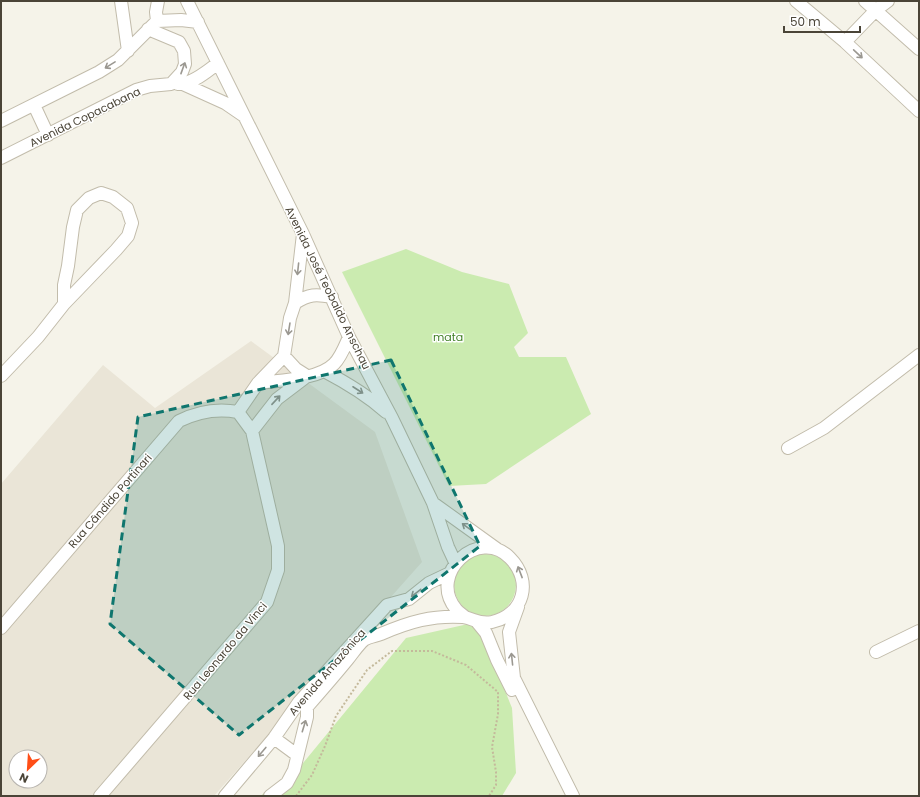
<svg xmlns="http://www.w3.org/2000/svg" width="920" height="797" viewBox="0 0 920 797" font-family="Poppins,sans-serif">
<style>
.residential{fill:#eae5d7;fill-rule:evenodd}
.green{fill:#cbebb0}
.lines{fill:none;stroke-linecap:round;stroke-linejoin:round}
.minor-casing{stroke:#c2bcab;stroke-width:14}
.path{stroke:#c4b99b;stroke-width:2;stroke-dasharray:2 2;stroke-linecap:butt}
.minor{stroke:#fff;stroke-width:12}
.oneway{stroke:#9b9891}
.marked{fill:#0f766e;fill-opacity:0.2;stroke:#0f766e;stroke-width:3;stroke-dasharray:8 5;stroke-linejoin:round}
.labels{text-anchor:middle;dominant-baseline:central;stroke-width:3;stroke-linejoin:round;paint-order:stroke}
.street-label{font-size:11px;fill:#4a4437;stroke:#fff}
.park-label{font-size:11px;fill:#407f26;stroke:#fff}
</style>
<rect width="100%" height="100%" fill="#f5f3e9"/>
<!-- residential -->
<path class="residential" d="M 251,341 L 375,432 L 422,562 L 214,796 L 1,796 L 1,484 L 103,365 L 155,408 ZM 16,757 L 40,757 L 40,781 L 16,781 Z"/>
<!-- green -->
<path class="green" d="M 406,249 L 462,272 L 509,284 L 528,333 L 514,347 L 519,357 L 566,357 L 591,414 L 486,484 L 449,486 L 342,272 Z
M454 585a31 31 0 1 1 62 0a31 31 0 1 1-62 0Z
M 477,622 L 512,708 L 516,773 L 502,796 L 260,796 L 294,774 L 406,638 Z"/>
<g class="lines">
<defs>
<path id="minor" d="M 121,1 L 128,51
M 187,1 L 303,234 L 349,337 L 392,418 L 433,503 L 448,547 L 455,562
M 796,1 L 845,42 L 919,111
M 865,1 L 919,49
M 157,21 L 156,12 L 158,1
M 845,42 L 876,10 L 888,1
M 178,84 C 191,85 208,71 218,63
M 183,84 L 225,103 L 244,116
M 34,105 L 48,135
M 1,121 L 99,72 L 118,60 L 157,21 L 181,20 L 198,22
M 1,158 L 136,90 L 150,86 L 171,84 L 182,72 L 185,64 L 184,51 L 179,42 L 148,29
M 295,303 C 309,294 316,294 332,297
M 284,356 L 296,369 L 307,376
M 324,371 C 347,383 367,395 386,412
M 1,376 L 38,337 L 64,304 L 116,250 L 128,236 L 132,223 L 127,208 L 113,197 L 101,193 L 89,198 L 77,210 L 73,227 L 68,266 L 64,285 L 64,304
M 258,383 C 280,380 318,380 334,364 C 341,357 345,346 349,337
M 238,412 L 258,383 L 284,356 L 290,318 L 295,303 L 303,234
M 252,431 L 277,399 L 306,377
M 788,448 L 824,428 L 919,355
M 433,503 L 497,549
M 518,607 L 509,632 L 514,678 L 573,796
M 477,622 L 486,633 L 497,660 L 512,690
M 1,628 L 179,421 C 199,411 217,408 238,412
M 876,652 L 919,631
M 274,738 L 297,755
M 100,796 L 267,602 L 278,570 L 278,546 L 252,431 L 238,412
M 225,796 L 274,738 L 299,702 L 387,605 L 409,599 L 429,583 L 450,573
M 270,796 L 287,783 L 294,770 L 307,717 L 307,707 C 321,691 335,675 348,659 C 353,653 358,645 364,640 C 368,637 376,636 381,634 C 409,622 432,615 463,617 C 473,618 479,625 492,622 C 524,615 533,581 510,558 C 479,526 427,574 456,609 C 458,612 462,614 465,617"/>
</defs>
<!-- minor casing -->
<use href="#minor" class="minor-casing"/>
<!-- path -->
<path class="path" d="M 296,796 L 312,775 L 325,746 L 336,716 L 367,670 L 392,651 L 432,651 L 466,665 L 498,692 L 498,714 L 492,747 L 496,772 L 496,785 L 489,796"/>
<!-- minor -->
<use href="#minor" class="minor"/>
</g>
<!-- one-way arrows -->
<defs><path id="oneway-shaft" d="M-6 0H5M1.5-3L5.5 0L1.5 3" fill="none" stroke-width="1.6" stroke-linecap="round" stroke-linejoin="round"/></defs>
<g class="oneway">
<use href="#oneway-shaft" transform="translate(858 54) rotate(43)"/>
<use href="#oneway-shaft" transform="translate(110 65) rotate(148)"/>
<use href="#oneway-shaft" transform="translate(183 68) rotate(-70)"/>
<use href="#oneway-shaft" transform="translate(298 269) rotate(96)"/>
<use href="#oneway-shaft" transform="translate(289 329) rotate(99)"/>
<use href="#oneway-shaft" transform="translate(358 390) rotate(33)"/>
<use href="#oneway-shaft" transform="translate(276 400) rotate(-47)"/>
<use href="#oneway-shaft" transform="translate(467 527) rotate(-144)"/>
<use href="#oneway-shaft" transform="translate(520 572) rotate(-111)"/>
<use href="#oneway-shaft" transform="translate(416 593) rotate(142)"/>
<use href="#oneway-shaft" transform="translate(512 659) rotate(-96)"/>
<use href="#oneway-shaft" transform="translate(304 726) rotate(-73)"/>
<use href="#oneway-shaft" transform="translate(262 752) rotate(130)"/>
</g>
<!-- marked area -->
<path class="marked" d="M 391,360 L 480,546 L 239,735 L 110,624 L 138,417 Z"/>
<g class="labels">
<!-- street labels -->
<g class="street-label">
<text transform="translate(85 117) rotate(-26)">Avenida Copacabana</text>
<text transform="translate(328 288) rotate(64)">Avenida José Teobaldo Anschau</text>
<text transform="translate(110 501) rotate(-49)">Rua Cândido Portinari</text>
<text transform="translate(225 651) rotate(-50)">Rua Leonardo da Vinci</text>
<text transform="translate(327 672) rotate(-49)">Avenida Amazônica</text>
</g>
<!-- park labels -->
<g class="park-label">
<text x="448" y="337">mata</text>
</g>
</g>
<!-- border -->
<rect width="920" height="797" fill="none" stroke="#4a4437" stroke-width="4"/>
<!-- north arrow -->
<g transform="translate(28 769) rotate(205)"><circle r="19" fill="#ffffff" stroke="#b7b4af"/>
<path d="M0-3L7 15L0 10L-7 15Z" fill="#ff4e17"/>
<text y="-6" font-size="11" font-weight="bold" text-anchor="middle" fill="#4a4437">N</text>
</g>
<!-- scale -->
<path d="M784 26v6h76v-6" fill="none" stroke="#4a4437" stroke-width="2"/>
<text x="790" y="26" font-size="12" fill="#4a4437" stroke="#ffffff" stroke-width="3" paint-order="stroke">50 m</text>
</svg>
